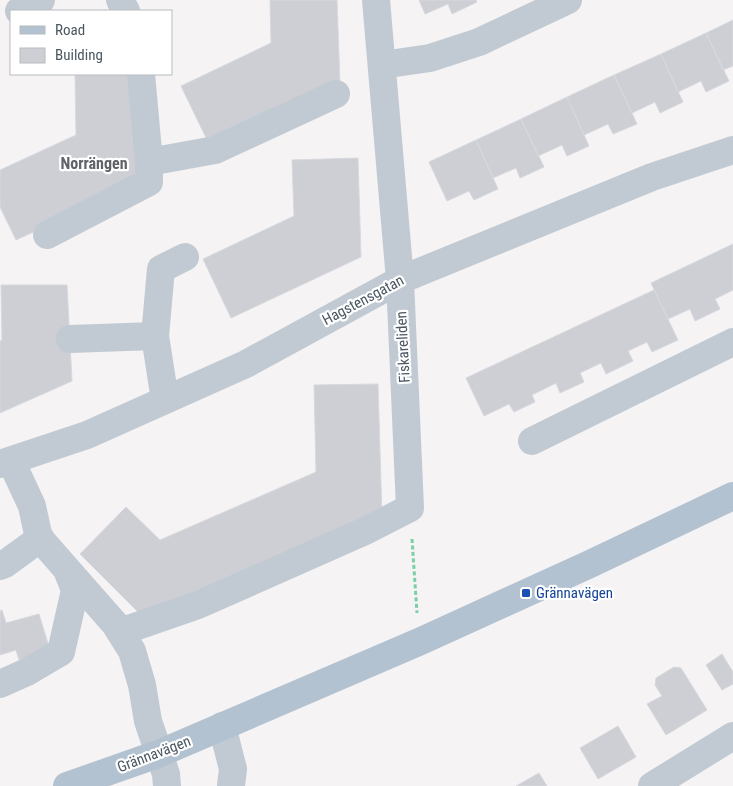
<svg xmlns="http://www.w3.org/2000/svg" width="733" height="786" viewBox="0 0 733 786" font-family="'Roboto Condensed',sans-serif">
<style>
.building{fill:#cdcfd5;stroke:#d7d9de}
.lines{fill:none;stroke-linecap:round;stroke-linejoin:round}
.path{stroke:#7ad0a6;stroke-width:3;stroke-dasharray:4 2.5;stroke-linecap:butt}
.minor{stroke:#c1cad2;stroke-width:28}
.major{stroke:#b3c2d1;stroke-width:28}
.transit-dot{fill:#1a4fb4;stroke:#fff;stroke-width:2}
.labels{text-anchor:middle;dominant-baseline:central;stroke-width:4.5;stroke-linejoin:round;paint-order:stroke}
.street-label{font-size:15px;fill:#4a5661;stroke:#fff}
.transit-label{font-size:15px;fill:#164399;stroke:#fff;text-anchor:start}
.neighbourhood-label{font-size:16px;font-weight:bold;fill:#5f6368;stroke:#fff}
</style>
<rect width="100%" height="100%" fill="#f5f3f3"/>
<!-- building -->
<path class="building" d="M 270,0 L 337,0 L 340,84 L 210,146 L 181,86 L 271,43 Z
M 419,0 L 476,0 L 477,2 L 452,14 L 448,4 L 425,14 Z
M 733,20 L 733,66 L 723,70 L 706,33 Z
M 706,33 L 729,81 L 706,92 L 701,81 L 678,92 L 661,54 Z
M 661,54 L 683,102 L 660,113 L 655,102 L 632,113 L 614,75 Z
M 75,74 L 139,74 L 146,180 L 16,240 L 0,207 L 0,170 L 76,135 Z
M 614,75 L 637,124 L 613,134 L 608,124 L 584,135 L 567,97 Z
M 567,97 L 589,146 L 567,156 L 562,145 L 538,156 L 521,119 Z
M 521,119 L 544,167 L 520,178 L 516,168 L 493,178 L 476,140 Z
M 476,140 L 498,189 L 474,200 L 469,191 L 447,201 L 429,162 Z
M 358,158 L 361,257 L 231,318 L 203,259 L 294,216 L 292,160 Z
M 733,244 L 733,290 L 715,299 L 720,309 L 695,321 L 690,309 L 668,319 L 651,283 Z
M 1,285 L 67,285 L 72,381 L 0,413 L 0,341 L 2,340 Z
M 654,290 L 678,340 L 652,352 L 647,342 L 628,351 L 633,361 L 606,374 L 601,363 L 580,373 L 584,382 L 560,393 L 556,383 L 532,395 L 535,402 L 514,412 L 509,404 L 484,416 L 466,378 Z
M 378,384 L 382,516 L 146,620 L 80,554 L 126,507 L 160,540 L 316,472 L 314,385 Z
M 2,610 L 6,623 L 39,614 L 50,650 L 19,660 L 16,650 L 0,655 L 0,611 Z
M 722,654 L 733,672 L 733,684 L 722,690 L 706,665 Z
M 674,667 L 681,668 L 707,710 L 666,735 L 647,704 L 662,696 L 655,685 L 656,678 Z
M 618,726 L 636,757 L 598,779 L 580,748 Z
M 539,773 L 547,786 L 516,786 Z"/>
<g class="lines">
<!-- path -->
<path class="path" d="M 412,539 L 417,613"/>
<!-- minor -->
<path class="minor" d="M 120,0 L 126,11
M 19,11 L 41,0
M 382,65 L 430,58 L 479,42 L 568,0
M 149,162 L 215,150 L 336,94
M 47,235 L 149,182 L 149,162 L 141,74
M 70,339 L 155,336
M 165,400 L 155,336 L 161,269 L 185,257
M 532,441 L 733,342
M 11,461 L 32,506 L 38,534 L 42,541 L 115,624 L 132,651 L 142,685 L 148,721 L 166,774 L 167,786
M 0,464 L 87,435 L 246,364 L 400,280 L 652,177 L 733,150
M 0,566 L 5,564 L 31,545 L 42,541
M 120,632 L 198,605 L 363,532 L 410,508 L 400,280 L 376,0
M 0,684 L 27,672 L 61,652 L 75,590 L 67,570
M 222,726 L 233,769 L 231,786
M 652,786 L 733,736"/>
<!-- major -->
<path class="major" d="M 67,786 L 158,754 L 421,641 L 590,564 L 733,496"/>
</g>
<!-- markers -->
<rect class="transit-dot" x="521" y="588" width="10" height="10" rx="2.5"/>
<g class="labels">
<!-- street labels -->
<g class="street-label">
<text transform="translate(363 300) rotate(-28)">Hagstensgatan</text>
<text transform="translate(403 347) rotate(-93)">Fiskareliden</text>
<text transform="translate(154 754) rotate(-21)">Grännavägen</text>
</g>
<!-- transit labels -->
<g class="transit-label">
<text x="536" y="593">Grännavägen</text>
</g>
<!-- neighbourhood labels -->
<g class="neighbourhood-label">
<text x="94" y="163">Norrängen</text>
</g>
</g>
<!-- legend -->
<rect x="10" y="10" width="162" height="65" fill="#ffffff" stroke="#b7bbc0"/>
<rect x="20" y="26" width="25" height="8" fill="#b3c2d1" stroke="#b7bbc0"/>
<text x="55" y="35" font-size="15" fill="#4a5661">Road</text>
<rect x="20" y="48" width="25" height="15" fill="#cdcfd5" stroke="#b7bbc0"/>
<text x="55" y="60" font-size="15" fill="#4a5661">Building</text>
</svg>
